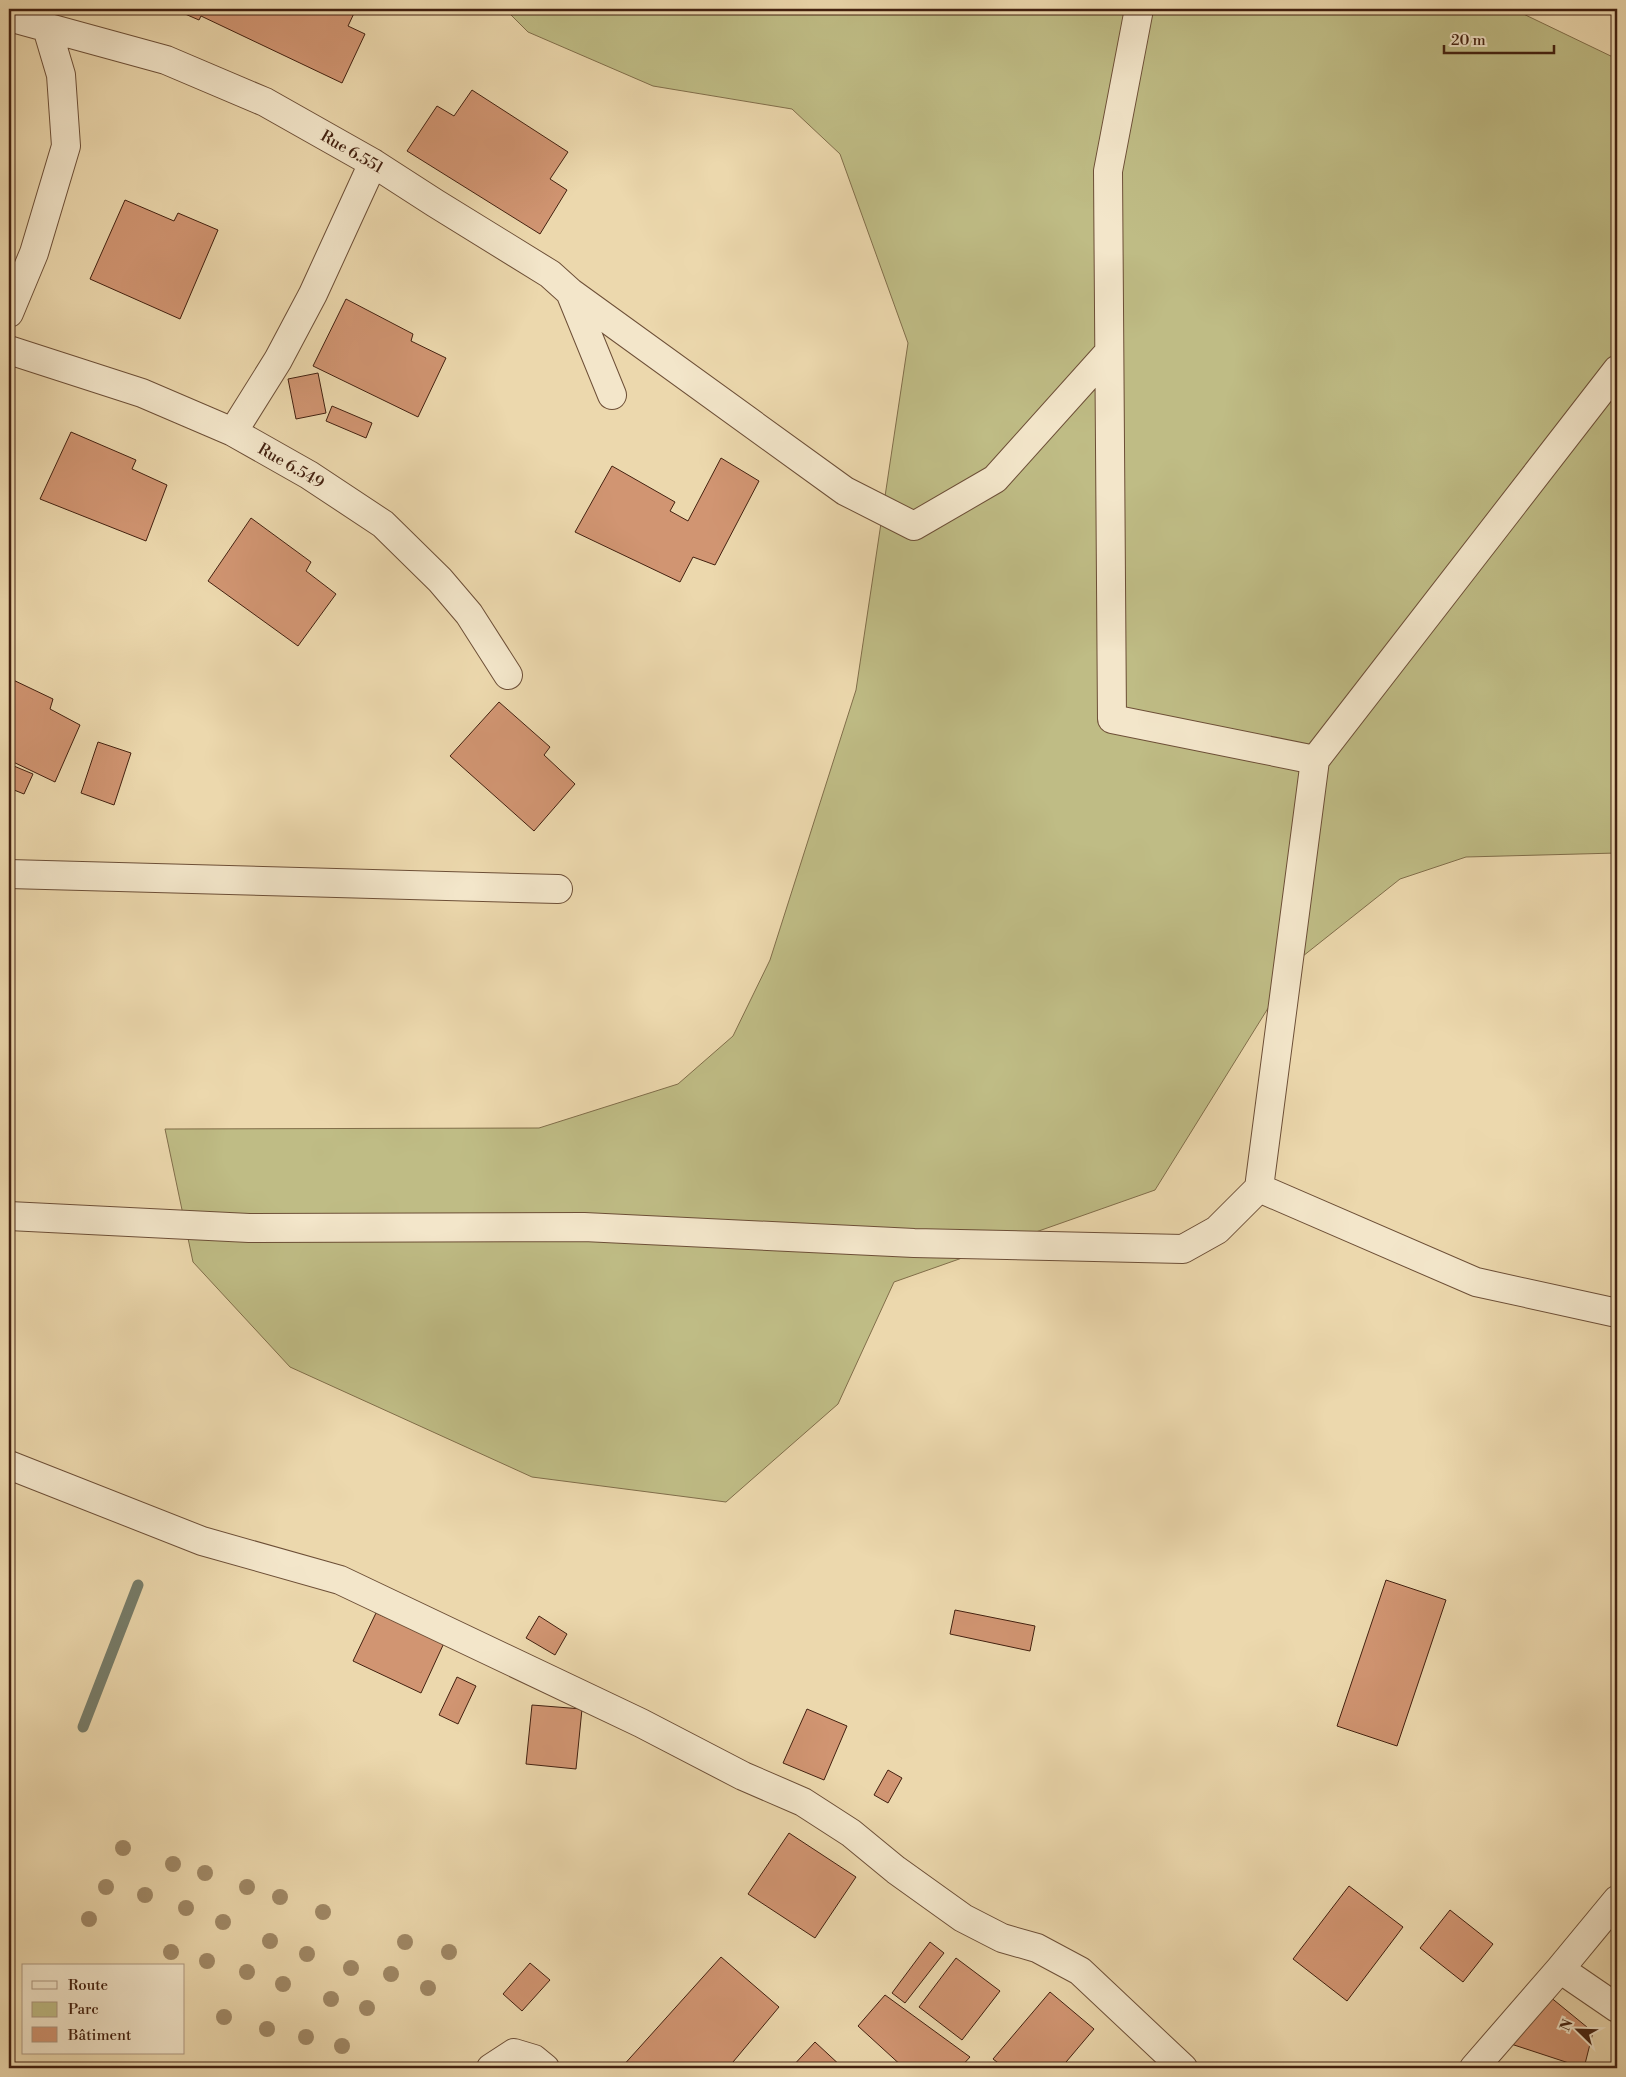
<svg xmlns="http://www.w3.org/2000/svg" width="1626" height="2077" viewBox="0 0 1626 2077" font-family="'Libre Bodoni',serif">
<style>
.green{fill:#bfbc85;stroke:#816e4a}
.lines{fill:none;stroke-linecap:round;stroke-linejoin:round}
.stream{stroke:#777d6a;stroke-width:11}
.building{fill:#d19572;stroke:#432110}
.minor-casing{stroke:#6d4f37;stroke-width:30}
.minor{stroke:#f3e6ca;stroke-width:28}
.tree{fill:#a08967}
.labels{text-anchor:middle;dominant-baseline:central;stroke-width:4;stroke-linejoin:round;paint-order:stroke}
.street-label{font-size:16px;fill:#432110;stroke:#f3e6ca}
</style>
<rect width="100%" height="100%" fill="#ecd8ad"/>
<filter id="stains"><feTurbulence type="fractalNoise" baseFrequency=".004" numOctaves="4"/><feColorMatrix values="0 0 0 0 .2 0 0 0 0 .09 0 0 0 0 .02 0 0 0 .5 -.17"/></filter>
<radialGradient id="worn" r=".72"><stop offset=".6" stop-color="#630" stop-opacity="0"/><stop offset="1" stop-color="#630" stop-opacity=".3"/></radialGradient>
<!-- green -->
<path class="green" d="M 505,9 L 1513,9 L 1617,59 L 1617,853 L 1466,857 L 1400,879 L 1298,960 L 1155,1190 L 894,1282 L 838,1404 L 726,1502 L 532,1477 L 290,1367 L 193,1262 L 165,1129 L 539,1128 L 678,1084 L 733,1036 L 770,960 L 856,690 L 908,343 L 840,154 L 792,109 L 653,86 L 528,32 Z"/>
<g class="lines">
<!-- stream -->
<path class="stream" d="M 83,1727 L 138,1585"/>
</g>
<!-- building -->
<path class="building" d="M 180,9 L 356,9 L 348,26 L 365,34 L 342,83 L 201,16 L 199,20 L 178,11 Z
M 472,90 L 568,152 L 550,179 L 567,190 L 540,234 L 407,151 L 437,106 L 454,116 Z
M 125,200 L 174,221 L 178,213 L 218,230 L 180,319 L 90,279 Z
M 346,299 L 413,334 L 411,341 L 446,358 L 418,417 L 313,366 Z
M 318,373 L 326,413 L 296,419 L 288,379 Z
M 332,406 L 372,423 L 366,438 L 326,421 Z
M 71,432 L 136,460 L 132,469 L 167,485 L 146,541 L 40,499 Z
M 721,458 L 759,481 L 715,565 L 693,557 L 680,582 L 575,532 L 612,466 L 675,502 L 670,511 L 688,521 Z
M 251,518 L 311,562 L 306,571 L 336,594 L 298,646 L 208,581 Z
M 9,678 L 53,699 L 50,709 L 80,725 L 55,782 L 9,760 Z
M 499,702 L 550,747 L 544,755 L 575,784 L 534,831 L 450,756 Z
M 98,742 L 131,753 L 114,805 L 81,793 Z
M 9,764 L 33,774 L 24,794 L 9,788 Z
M 1386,1580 L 1446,1600 L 1397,1746 L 1337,1726 Z
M 955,1610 L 1035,1626 L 1030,1651 L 950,1634 Z
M 376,1613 L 444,1643 L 421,1693 L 353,1661 Z
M 539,1616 L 567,1634 L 555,1655 L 526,1638 Z
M 457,1677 L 476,1686 L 458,1724 L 439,1715 Z
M 532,1705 L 582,1709 L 576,1769 L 526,1764 Z
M 807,1709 L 847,1726 L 824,1780 L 783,1763 Z
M 888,1770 L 902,1778 L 888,1803 L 874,1795 Z
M 789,1833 L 856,1877 L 815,1938 L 748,1894 Z
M 1349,1886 L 1403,1927 L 1347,2001 L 1293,1959 Z
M 1450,1910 L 1493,1944 L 1463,1982 L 1420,1948 Z
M 930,1942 L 944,1953 L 905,2003 L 892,1993 Z
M 721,1957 L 779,2007 L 728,2068 L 621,2068 Z
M 956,1958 L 1000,1991 L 962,2040 L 919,2007 Z
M 530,1963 L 550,1980 L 522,2011 L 503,1994 Z
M 1050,1992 L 1094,2029 L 1061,2068 L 1005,2068 L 993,2059 Z
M 885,1995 L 970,2057 L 960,2068 L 904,2068 L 858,2026 Z
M 1549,1996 L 1593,2032 L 1584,2068 L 1508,2043 Z
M 815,2042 L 843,2068 L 791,2068 Z"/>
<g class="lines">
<defs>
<path id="minor" d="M 1139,9 L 1108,171 L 1112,719 L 1315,760
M 9,17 L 166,60 L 265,102 L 373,163 L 435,203 L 550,274 L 570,292 L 612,395
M 570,292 L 845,491 L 914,526 L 995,479 L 1109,352
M 9,313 L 34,253 L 66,146 L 61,75 L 47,28
M 9,350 L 142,393 L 233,432 L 309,475 L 383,524 L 440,580 L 469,614 L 508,675
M 233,432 L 278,360 L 313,294 L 373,163
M 9,874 L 558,889
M 1259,1188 L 1476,1282 L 1617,1313
M 9,1216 L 249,1228 L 584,1227 L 914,1243 L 1183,1249 L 1217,1230 L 1259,1188 L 1315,760 L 1617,370
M 9,1465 L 202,1541 L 340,1580 L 641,1723 L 743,1776 L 803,1802 L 851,1833 L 896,1870 L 963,1918 L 1002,1938 L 1037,1948 L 1080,1971 L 1183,2068
M 1560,1969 L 1617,1900
M 491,2068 L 514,2053 L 534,2059 L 545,2068
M 1474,2068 L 1560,1969 L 1617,2008"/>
</defs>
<!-- minor casing -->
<use href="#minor" class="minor-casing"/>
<!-- minor -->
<use href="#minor" class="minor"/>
</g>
<!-- trees -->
<g class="tree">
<circle cx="123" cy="1848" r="8"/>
<circle cx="173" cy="1864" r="8"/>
<circle cx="205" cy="1873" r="8"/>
<circle cx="106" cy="1887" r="8"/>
<circle cx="247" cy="1887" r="8"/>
<circle cx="145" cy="1895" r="8"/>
<circle cx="280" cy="1897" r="8"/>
<circle cx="186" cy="1908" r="8"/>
<circle cx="323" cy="1912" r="8"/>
<circle cx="89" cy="1919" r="8"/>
<circle cx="223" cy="1922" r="8"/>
<circle cx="270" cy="1941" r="8"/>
<circle cx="405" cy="1942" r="8"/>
<circle cx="171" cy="1952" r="8"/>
<circle cx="449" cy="1952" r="8"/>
<circle cx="307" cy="1954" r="8"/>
<circle cx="207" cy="1961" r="8"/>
<circle cx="351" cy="1968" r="8"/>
<circle cx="247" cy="1972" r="8"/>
<circle cx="391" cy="1974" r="8"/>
<circle cx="283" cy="1984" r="8"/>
<circle cx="428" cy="1988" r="8"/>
<circle cx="331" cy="1999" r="8"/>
<circle cx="367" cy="2008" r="8"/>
<circle cx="224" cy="2017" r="8"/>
<circle cx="267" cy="2029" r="8"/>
<circle cx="306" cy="2037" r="8"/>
<circle cx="342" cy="2046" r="8"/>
</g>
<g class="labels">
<!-- street labels -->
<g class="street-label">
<text transform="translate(352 152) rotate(30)">Rue 6.551</text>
<text transform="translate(291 466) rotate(30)">Rue 6.549</text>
</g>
</g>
<!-- margin -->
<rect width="1626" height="2077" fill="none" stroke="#ecd8ad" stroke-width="30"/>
<rect x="10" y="10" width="1606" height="2057" fill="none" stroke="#432110" stroke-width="2.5"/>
<rect x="15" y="15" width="1596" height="2047" fill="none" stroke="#432110"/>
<!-- legend -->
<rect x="22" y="1964" width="162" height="90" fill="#f3e6ca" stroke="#ad9780"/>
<rect x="32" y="1981" width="25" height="8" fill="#f3e6ca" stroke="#ad9780"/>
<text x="68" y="1990" font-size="15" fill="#432110">Route</text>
<rect x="32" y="2002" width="25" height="15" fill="#bfbc85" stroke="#ad9780"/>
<text x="68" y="2014" font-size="15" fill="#432110">Parc</text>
<rect x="32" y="2027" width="25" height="15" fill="#d19572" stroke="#ad9780"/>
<text x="68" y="2040" font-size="15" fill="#432110">Bâtiment</text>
<!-- north arrow -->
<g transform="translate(1578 2030) rotate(293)" stroke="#f3e6ca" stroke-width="4" paint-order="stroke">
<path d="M0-4L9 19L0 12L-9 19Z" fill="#432110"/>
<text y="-8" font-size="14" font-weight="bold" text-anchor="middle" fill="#432110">N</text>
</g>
<!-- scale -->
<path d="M1444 45v8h110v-8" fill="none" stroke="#432110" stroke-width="2.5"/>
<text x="1451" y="45" font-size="15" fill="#432110" stroke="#f3e6ca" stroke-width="4" paint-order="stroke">20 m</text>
<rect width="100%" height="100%" filter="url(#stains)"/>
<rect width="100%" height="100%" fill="url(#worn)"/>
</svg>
